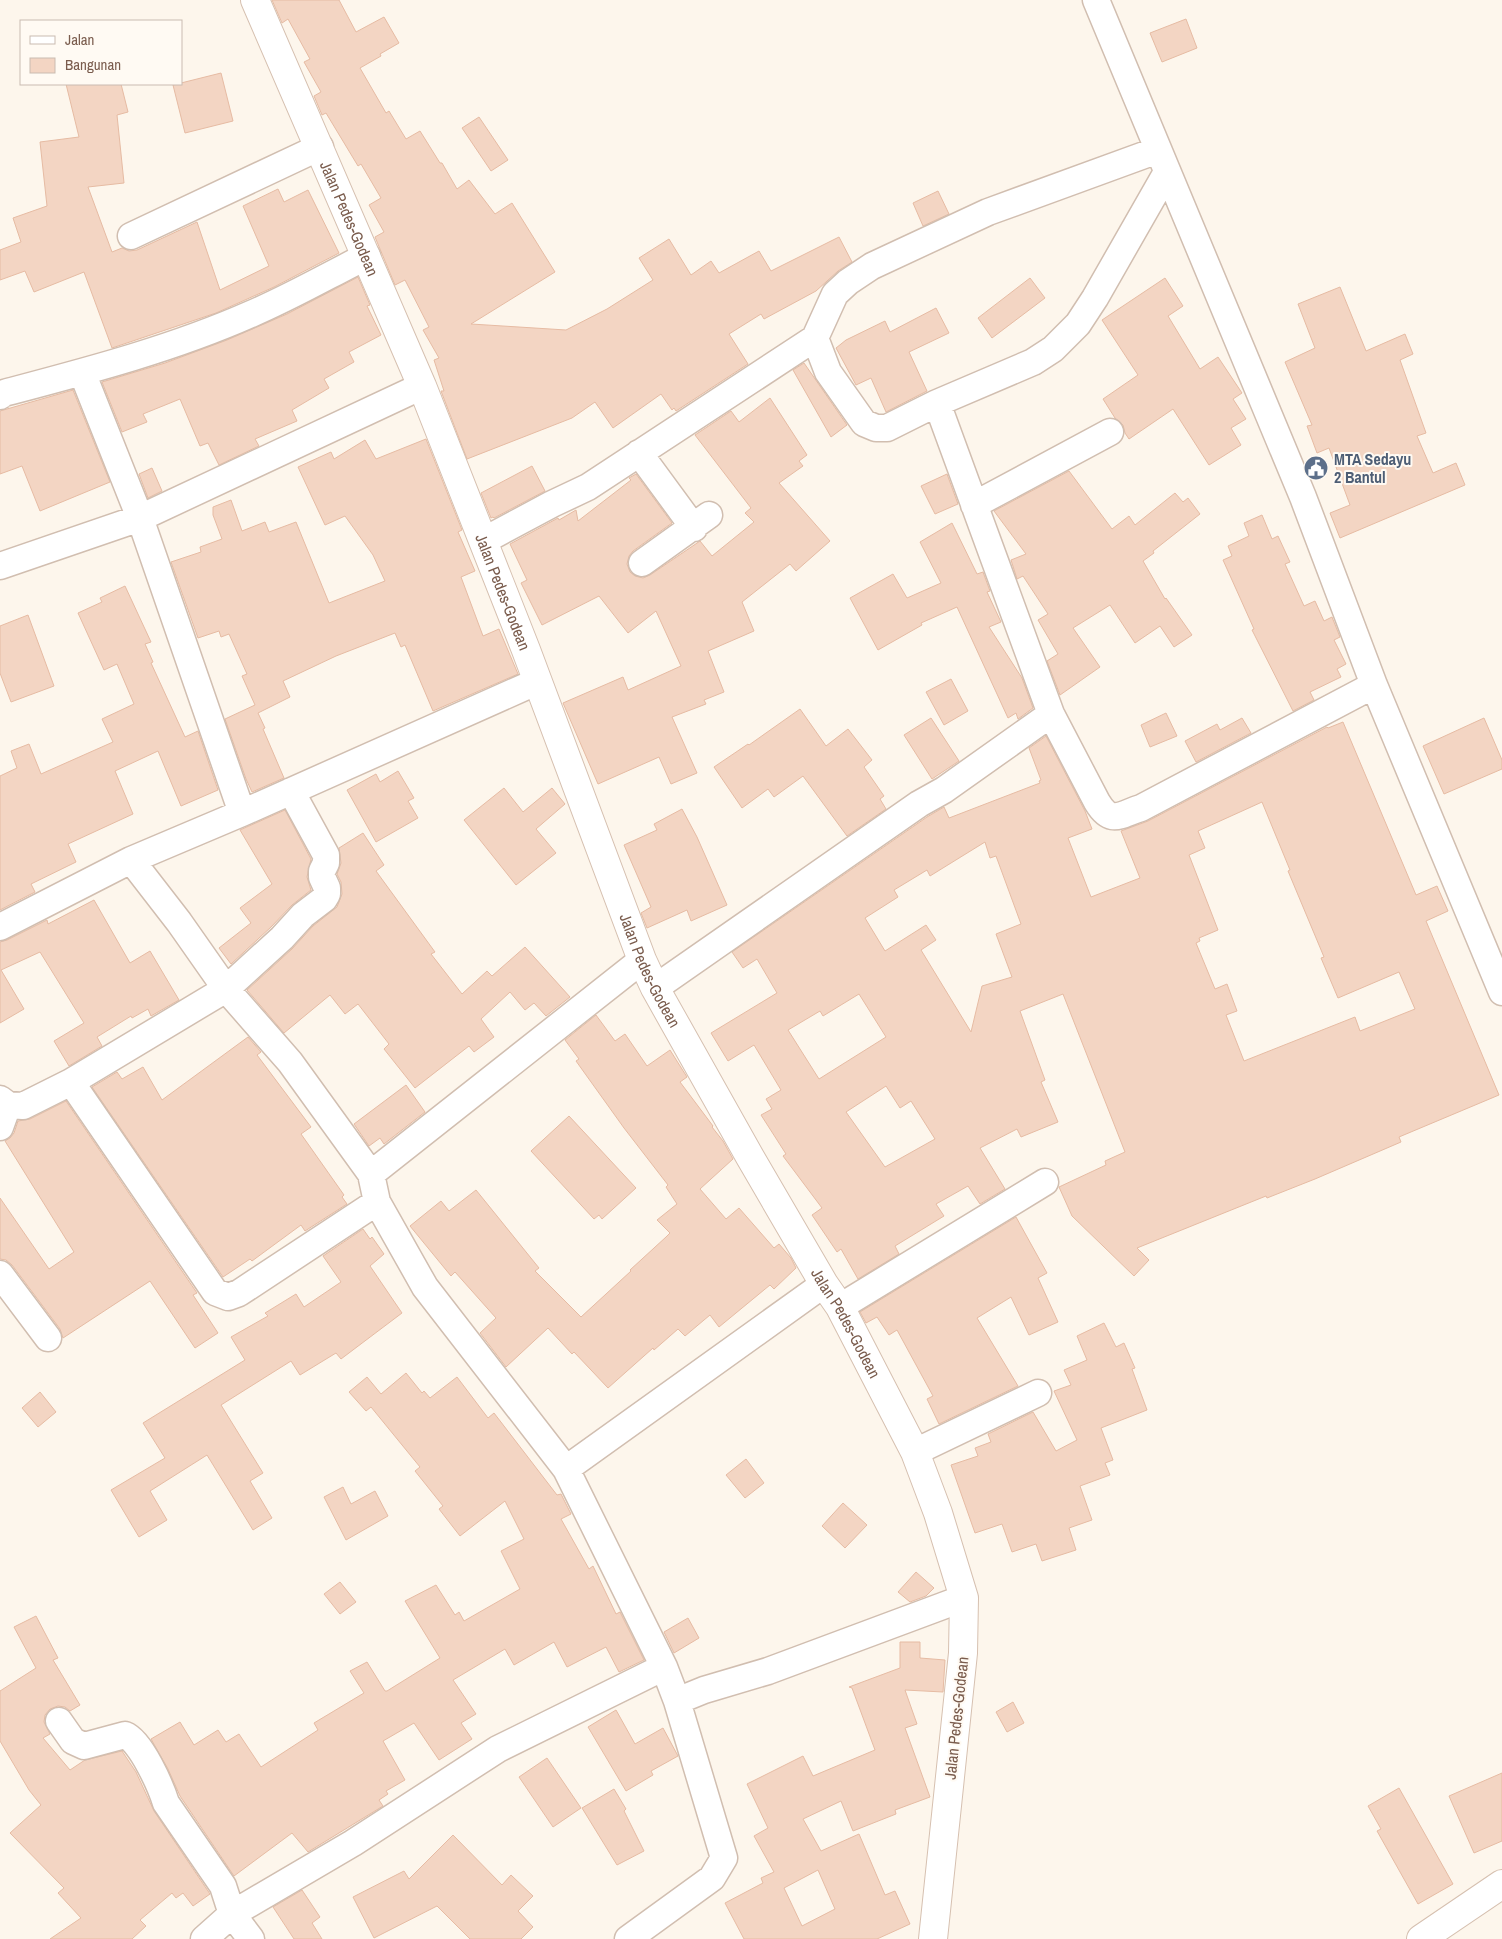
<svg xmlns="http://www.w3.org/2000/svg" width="1502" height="1939" viewBox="0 0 1502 1939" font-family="'Archivo Narrow',sans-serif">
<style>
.building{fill:#f3d5c3;stroke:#e6bba3;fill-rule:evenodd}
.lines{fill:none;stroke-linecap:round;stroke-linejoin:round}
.street-casing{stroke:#d1beb0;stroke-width:29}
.secondary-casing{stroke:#d6c0b0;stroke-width:30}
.street{stroke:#fff;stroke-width:26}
.secondary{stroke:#fff;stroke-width:28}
.labels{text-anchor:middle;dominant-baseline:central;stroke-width:4;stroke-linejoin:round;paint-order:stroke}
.street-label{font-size:16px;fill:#7a5c4d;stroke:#fffaf3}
.service-label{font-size:16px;font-weight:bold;fill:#4e5e75;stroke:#fffaf3;text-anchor:start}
</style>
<rect width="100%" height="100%" fill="#fdf6ec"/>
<!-- building -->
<path class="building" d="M 272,0 L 339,0 L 356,32 L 384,17 L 399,43 L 380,54 L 381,56 L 360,68 L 386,113 L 389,111 L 406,139 L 420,131 L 440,163 L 442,163 L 457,189 L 469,180 L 495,214 L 512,203 L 555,272 L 471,324 L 566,330 L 607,309 L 653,280 L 639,258 L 669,239 L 691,275 L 711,261 L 719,273 L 759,251 L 771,271 L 839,237 L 852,262 L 838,271 L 816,291 L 764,319 L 761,314 L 729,334 L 748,364 L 676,411 L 674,408 L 672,410 L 661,394 L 613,428 L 595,402 L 572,418 L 467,459 L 441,391 L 444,391 L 434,360 L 439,358 L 423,330 L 429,327 L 405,280 L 395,285 L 375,237 L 384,232 L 369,205 L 381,198 L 361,164 L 358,166 L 326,113 L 322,115 L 314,96 L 321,92 L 304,62 L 310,59 L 288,19 L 282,23 Z
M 1186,19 L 1197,48 L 1162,62 L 1150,33 Z
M 221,73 L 233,121 L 185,133 L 173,85 Z
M 66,84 L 121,84 L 128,112 L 117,115 L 124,183 L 88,187 L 112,252 L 122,248 L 129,251 L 137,250 L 197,222 L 220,290 L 269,266 L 243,206 L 278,189 L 284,202 L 308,190 L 339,253 L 274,287 L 216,313 L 112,348 L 84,272 L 34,292 L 25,271 L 0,280 L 0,250 L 21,242 L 13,218 L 47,206 L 40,142 L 79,137 Z
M 479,117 L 508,160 L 491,171 L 462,128 Z
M 938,191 L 949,214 L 923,226 L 913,203 Z
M 358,277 L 370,305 L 367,306 L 381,335 L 349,352 L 354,362 L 324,379 L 329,388 L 292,410 L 297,421 L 255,439 L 259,446 L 219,465 L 208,443 L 200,446 L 180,399 L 143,414 L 147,422 L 122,432 L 102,382 L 165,363 L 227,340 L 287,314 Z
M 1030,278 L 1045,298 L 992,338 L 978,318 Z
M 1165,278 L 1183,306 L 1168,316 L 1200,369 L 1218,357 L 1242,393 L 1233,399 L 1246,419 L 1231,428 L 1241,445 L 1209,465 L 1173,409 L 1129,439 L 1125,433 L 1123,425 L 1115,418 L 1103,399 L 1138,375 L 1102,320 Z
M 1340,287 L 1366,351 L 1405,334 L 1413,354 L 1400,360 L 1426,433 L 1417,436 L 1433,473 L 1456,463 L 1465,485 L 1340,538 L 1330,513 L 1350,505 L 1329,448 L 1317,453 L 1307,426 L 1312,425 L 1285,362 L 1315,348 L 1298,304 Z
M 936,308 L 949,333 L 909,352 L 927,391 L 886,412 L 871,378 L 856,385 L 836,348 L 846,340 L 885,321 L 890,332 Z
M 804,363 L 847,425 L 831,437 L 793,370 Z
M 73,390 L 110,482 L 40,511 L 22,466 L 0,474 L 0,411 Z
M 770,398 L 807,455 L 799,461 L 803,466 L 779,483 L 830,541 L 796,571 L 790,564 L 742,602 L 754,631 L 708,651 L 724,692 L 704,700 L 706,704 L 672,717 L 697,773 L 671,784 L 659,757 L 598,784 L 563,703 L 623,677 L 628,690 L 681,666 L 656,611 L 628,633 L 599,596 L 542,625 L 521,583 L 527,580 L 510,544 L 558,518 L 559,520 L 576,510 L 578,521 L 631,480 L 629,478 L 636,474 L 672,523 L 633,551 L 629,556 L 627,564 L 630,572 L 635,576 L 643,578 L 650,575 L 700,541 L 712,556 L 754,522 L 745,513 L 751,508 L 695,435 L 731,411 L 739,422 Z
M 426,439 L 462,530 L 458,532 L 475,571 L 461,577 L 483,636 L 499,629 L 518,674 L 433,711 L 405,645 L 401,647 L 395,633 L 336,656 L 283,681 L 290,697 L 258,713 L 265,728 L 263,729 L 284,778 L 252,792 L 246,779 L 225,719 L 255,705 L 242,676 L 247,674 L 229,634 L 221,637 L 219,631 L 198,638 L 171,562 L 201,552 L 200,547 L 222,539 L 213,515 L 213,507 L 231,500 L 242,531 L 265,522 L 269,532 L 296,522 L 329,603 L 385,581 L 373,555 L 345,516 L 325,525 L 298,467 L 331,452 L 334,459 L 365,440 L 376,459 Z
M 532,466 L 545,491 L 494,518 L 493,517 L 491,518 L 481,493 Z
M 152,468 L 162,491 L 148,498 L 139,474 Z
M 1069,471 L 1112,529 L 1129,516 L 1135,525 L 1175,493 L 1183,502 L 1188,498 L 1200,514 L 1153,551 L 1154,553 L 1143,561 L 1165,599 L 1166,598 L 1192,635 L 1174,647 L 1160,626 L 1135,643 L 1110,605 L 1073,628 L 1100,667 L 1060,695 L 1047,661 L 1058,654 L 1038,620 L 1048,614 L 1023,576 L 1017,579 L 1011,560 L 1026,554 L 994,511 Z
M 947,474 L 958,504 L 935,514 L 921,486 Z
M 1262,515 L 1272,539 L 1278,536 L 1290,562 L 1285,564 L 1304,606 L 1315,601 L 1324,621 L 1332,617 L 1340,637 L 1334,640 L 1346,664 L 1337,669 L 1341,677 L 1310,692 L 1314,700 L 1293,711 L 1252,630 L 1254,629 L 1223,560 L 1232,556 L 1228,546 L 1249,536 L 1244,523 Z
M 952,523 L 977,574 L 983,572 L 990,591 L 987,592 L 1001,622 L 989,627 L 1022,678 L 1033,708 L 1018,719 L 1016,713 L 1008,718 L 957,607 L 921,623 L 922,625 L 878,650 L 850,598 L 893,574 L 907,598 L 941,583 L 920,542 Z
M 125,586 L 151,642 L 145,644 L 153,662 L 151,663 L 185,737 L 198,731 L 218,790 L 181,806 L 158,751 L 115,771 L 133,814 L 68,844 L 76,862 L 31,884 L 35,892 L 0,910 L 0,776 L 17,768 L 11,751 L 29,744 L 41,774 L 113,742 L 102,719 L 134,704 L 117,664 L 104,670 L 78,613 L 102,602 L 100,598 Z
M 28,615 L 54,686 L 11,702 L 0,673 L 0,626 Z
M 951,679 L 968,711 L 944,725 L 926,692 Z
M 800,709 L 826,746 L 848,729 L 872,760 L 864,767 L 884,796 L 880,799 L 886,809 L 847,836 L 803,776 L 774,797 L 768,789 L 742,808 L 714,767 L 748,744 L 749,745 Z
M 1166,713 L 1177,736 L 1150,747 L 1141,725 Z
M 931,718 L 959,761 L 932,779 L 904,735 Z
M 1242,718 L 1251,733 L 1196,762 L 1185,741 L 1217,724 L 1220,730 Z
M 1484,718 L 1502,760 L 1502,769 L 1444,794 L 1423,746 Z
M 1343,722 L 1416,895 L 1437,886 L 1448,911 L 1426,921 L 1499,1095 L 1399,1137 L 1401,1142 L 1315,1179 L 1267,1198 L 1266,1196 L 1137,1248 L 1149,1260 L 1134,1276 L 1072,1216 L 1059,1187 L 1106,1165 L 1105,1161 L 1125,1152 L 1063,994 L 1020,1011 L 1045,1080 L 1041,1082 L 1058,1122 L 1021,1137 L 1017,1129 L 980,1148 L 1005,1189 L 980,1204 L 968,1186 L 936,1204 L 944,1216 L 895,1246 L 899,1254 L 858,1279 L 841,1249 L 837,1252 L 812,1215 L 822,1208 L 783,1156 L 786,1154 L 761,1115 L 772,1109 L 766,1099 L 781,1090 L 754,1045 L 728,1061 L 711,1033 L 777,993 L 757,959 L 743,968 L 732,952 L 927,817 L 944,807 L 949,818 L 1040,783 L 1039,781 L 1041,780 L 1029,748 L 1046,736 L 1085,811 L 1092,829 L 1068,838 L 1091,897 L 1140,878 L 1121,831 L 1148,821 L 1327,727 L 1328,728 ZM 1262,802 L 1290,870 L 1288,871 L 1324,957 L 1321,958 L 1338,998 L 1399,972 L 1415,1009 L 1360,1031 L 1355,1017 L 1244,1061 L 1226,1015 L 1237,1011 L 1227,984 L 1215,989 L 1196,943 L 1200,941 L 1199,938 L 1218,930 L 1189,855 L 1205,848 L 1198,831 ZM 985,842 L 990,858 L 996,856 L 1021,924 L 996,934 L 1012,977 L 982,986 L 971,1032 L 921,950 L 936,940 L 926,925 L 885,951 L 865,918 L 898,897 L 894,890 L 927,870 L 930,876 ZM 859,994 L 886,1037 L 819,1079 L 788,1030 L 820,1011 L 823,1016 ZM 886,1086 L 900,1108 L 911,1101 L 935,1139 L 885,1167 L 846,1112 Z
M 398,771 L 414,798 L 408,801 L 418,818 L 376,842 L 347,790 L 376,774 L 380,782 Z
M 504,788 L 523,812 L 552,788 L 565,804 L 536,829 L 556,853 L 516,885 L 464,820 Z
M 682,809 L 697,837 L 727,905 L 691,921 L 687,910 L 647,928 L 641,913 L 651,907 L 624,845 L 657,830 L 654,824 Z
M 285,810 L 311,859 L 307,877 L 311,890 L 292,905 L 271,927 L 231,964 L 219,948 L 251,923 L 240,908 L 272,884 L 240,830 Z
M 363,833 L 384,865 L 376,871 L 435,952 L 431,954 L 462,994 L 487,971 L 492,976 L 525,947 L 570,997 L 546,1016 L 534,1003 L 525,1010 L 510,992 L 481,1019 L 494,1037 L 474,1052 L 469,1046 L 415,1088 L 384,1049 L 389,1044 L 358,1004 L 345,1014 L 330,995 L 284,1033 L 247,990 L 292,949 L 313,926 L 337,907 L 342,894 L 341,882 L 337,874 L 341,863 L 339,848 Z
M 94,900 L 130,963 L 150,951 L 179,1000 L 151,1016 L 148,1009 L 132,1018 L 131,1016 L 97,1037 L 102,1046 L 69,1066 L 54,1041 L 84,1023 L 40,952 L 1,970 L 24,1009 L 0,1023 L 0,942 L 7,940 L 47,920 L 48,924 Z
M 596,1015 L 615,1041 L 625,1034 L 647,1066 L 670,1050 L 687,1077 L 680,1082 L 713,1126 L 712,1127 L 723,1141 L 733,1159 L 700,1189 L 726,1219 L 739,1208 L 774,1248 L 779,1244 L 791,1258 L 796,1268 L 774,1289 L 770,1285 L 719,1327 L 710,1315 L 685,1336 L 678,1329 L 654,1350 L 653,1348 L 608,1388 L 574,1352 L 572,1354 L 548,1328 L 506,1367 L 480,1333 L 496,1318 L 455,1272 L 451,1276 L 410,1226 L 441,1201 L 449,1211 L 476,1190 L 539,1268 L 535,1271 L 581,1317 L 631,1271 L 630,1270 L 666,1237 L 670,1233 L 657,1220 L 677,1204 L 666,1187 L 668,1185 L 624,1128 L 576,1061 L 579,1059 L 565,1040 Z
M 248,1037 L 261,1052 L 257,1055 L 311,1127 L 301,1134 L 344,1195 L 342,1197 L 347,1204 L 305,1231 L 301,1225 L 252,1261 L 250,1259 L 223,1277 L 92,1087 L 117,1072 L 122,1079 L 143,1067 L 162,1100 Z
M 406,1085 L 425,1112 L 384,1144 L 380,1138 L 369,1146 L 354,1124 Z
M 66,1101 L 197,1293 L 193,1295 L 218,1333 L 195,1348 L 150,1281 L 63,1338 L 60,1329 L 12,1265 L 6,1260 L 0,1259 L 0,1198 L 49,1269 L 74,1252 L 5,1141 L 10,1138 L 14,1133 L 18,1121 L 30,1119 Z
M 569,1116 L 636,1188 L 602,1219 L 599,1215 L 594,1219 L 531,1151 Z
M 1016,1217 L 1047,1273 L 1038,1278 L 1058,1322 L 1029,1335 L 1011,1297 L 977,1318 L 1018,1386 L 939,1424 L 927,1399 L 933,1396 L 897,1330 L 889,1335 L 877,1317 L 866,1323 L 860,1312 Z
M 363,1229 L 370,1239 L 372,1237 L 384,1254 L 370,1266 L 402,1313 L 341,1359 L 336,1353 L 300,1375 L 291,1361 L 221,1405 L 263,1473 L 250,1481 L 272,1518 L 253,1530 L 207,1455 L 150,1491 L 167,1520 L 139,1537 L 111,1490 L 165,1458 L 143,1423 L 245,1360 L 231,1337 L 268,1316 L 265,1313 L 296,1294 L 304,1307 L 341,1282 L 323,1256 Z
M 1104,1323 L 1116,1347 L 1124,1343 L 1135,1368 L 1132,1369 L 1147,1410 L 1101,1428 L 1113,1460 L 1105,1463 L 1110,1475 L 1080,1486 L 1092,1520 L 1069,1528 L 1076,1550 L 1042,1561 L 1036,1544 L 1012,1552 L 1002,1524 L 975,1533 L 951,1465 L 978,1456 L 975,1448 L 991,1442 L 988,1434 L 1033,1412 L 1056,1451 L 1077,1440 L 1054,1391 L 1071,1385 L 1064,1370 L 1087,1360 L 1077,1336 Z
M 406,1373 L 422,1393 L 424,1391 L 430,1398 L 457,1377 L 488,1418 L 494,1413 L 557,1495 L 561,1494 L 571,1514 L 561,1519 L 589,1569 L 593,1566 L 616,1614 L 620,1612 L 644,1660 L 619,1672 L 606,1647 L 567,1667 L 554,1642 L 514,1665 L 505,1649 L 453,1680 L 476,1714 L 461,1723 L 472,1739 L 439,1760 L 414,1723 L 383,1741 L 405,1780 L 386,1791 L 388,1794 L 379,1800 L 383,1806 L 308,1852 L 292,1833 L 234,1876 L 180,1796 L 168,1769 L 151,1739 L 180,1722 L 194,1745 L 218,1730 L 226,1742 L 239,1734 L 261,1767 L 318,1730 L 314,1723 L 364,1693 L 350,1671 L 367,1662 L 385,1691 L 387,1691 L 440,1658 L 405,1601 L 436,1585 L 455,1615 L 459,1612 L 464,1621 L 520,1589 L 501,1551 L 524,1539 L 505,1501 L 460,1536 L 439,1509 L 443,1506 L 415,1471 L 420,1467 L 371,1407 L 366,1411 L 349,1392 L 367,1377 L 381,1394 Z
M 40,1392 L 56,1412 L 38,1427 L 22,1408 Z
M 746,1459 L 764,1483 L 745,1498 L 726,1475 Z
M 343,1487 L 351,1504 L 375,1491 L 388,1516 L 346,1540 L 324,1497 Z
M 843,1503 L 867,1525 L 845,1548 L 822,1526 Z
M 916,1572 L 934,1588 L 926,1596 L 910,1602 L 898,1592 Z
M 340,1582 L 356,1602 L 340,1614 L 324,1594 Z
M 36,1616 L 58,1658 L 53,1660 L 80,1705 L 70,1711 L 65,1707 L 58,1706 L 50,1709 L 45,1715 L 44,1722 L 50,1734 L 43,1738 L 70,1770 L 85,1760 L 122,1751 L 136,1772 L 154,1811 L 210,1894 L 193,1906 L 183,1893 L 176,1898 L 172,1893 L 140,1920 L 146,1926 L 132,1939 L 50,1939 L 81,1918 L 58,1893 L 64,1888 L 10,1833 L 41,1805 L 29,1790 L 0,1741 L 0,1691 L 36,1668 L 14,1627 Z
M 688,1618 L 699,1638 L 674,1653 L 664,1632 Z
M 900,1642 L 920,1642 L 920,1658 L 945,1660 L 943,1692 L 905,1690 L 917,1724 L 905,1728 L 930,1797 L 895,1810 L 896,1814 L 853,1831 L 841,1801 L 803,1819 L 821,1851 L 859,1834 L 885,1895 L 895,1891 L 910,1924 L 877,1939 L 744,1939 L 725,1903 L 763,1883 L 761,1878 L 774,1872 L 754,1836 L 768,1828 L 747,1784 L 803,1756 L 813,1776 L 875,1750 L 852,1688 L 849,1687 L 900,1668 ZM 818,1870 L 835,1909 L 802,1926 L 784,1888 Z
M 1013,1702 L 1024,1723 L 1007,1732 L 996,1712 Z
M 616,1710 L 635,1744 L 663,1728 L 678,1756 L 651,1771 L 653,1775 L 626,1791 L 588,1727 Z
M 547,1758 L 581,1808 L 553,1827 L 519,1777 Z
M 1502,1773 L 1502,1841 L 1474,1853 L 1449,1796 Z
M 1399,1788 L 1453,1884 L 1418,1904 L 1377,1831 L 1381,1829 L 1368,1806 Z
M 614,1789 L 626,1809 L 624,1811 L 644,1851 L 617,1865 L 582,1808 Z
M 453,1835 L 502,1885 L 511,1875 L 533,1896 L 518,1911 L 533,1927 L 521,1939 L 470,1939 L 437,1906 L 374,1938 L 353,1897 L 404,1871 L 409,1879 Z
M 302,1890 L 320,1917 L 312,1923 L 322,1939 L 294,1939 L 273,1907 Z"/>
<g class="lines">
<defs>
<path id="street" d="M 1096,0 L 1303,497 L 1374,685 L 1502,992
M 1158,150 L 988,212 L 872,266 L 848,282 L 835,294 L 815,338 L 828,372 L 864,423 L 876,428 L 887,428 L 937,403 L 1033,362 L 1053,349 L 1078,324 L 1095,298 L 1167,172
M 131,236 L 320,147
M 82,372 L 140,518 L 242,813
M 0,396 L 4,393 C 87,371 172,349 251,314 C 291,297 329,275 367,256
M 937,403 L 1051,714 L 1097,802 C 1111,825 1119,815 1141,808 L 1374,685
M 639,453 L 694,528
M 974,505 L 1110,432
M 483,541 L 552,504 L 588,487 L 815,338
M 642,563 L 709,515
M 0,566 L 140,518 L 422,386
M 131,860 L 179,922 L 226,989 L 290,1062 L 371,1174 L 377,1202 L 425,1287 L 566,1469 L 664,1667 L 677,1701 L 704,1690 L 768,1671 L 964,1598
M 0,927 L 131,860 L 242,813 L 536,682
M 655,988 L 919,804 L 944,790 L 1051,714
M 71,1082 L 215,1292 L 228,1297 L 239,1293 L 377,1202
M 0,1099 L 8,1105 L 23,1106 L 71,1082 L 226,989 L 282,938 L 303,915 L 324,899 L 327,894 L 327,888 L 322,877 L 322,871 L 326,863 L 326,855 L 291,791
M 0,1127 L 8,1105
M 371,1174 L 642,960
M 0,1274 L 48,1338
M 840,1307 L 1045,1182
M 915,1452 L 1038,1393
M 566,1469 L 824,1284
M 59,1721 L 73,1741 L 84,1746 L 125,1735 C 141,1741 161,1787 166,1803 L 223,1886 L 232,1914 L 251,1939
M 204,1939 L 232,1914 L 353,1843 L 498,1749 L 664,1667
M 628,1939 L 712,1878 L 724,1858 L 677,1701"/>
<g id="secondary">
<path id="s1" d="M 255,0 L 422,386 L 526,650 L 642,960 L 655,988 L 750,1157 L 824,1284 L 840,1307 L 915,1452 L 938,1513 L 964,1598 L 963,1653 L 933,1939"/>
<path d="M 1421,1939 L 1502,1884"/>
</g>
</defs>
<!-- street casing -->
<use href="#street" class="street-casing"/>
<!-- secondary casing -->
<use href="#secondary" class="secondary-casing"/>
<!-- street -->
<use href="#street" class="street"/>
<!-- secondary -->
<use href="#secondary" class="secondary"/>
</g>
<!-- icons -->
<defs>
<symbol id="civic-disc" viewBox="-11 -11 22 22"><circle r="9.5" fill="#5c6f8a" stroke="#fffaf3"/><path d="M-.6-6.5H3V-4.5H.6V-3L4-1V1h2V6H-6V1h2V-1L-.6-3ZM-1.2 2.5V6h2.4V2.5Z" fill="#fff"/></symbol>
</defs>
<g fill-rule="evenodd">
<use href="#civic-disc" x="1302" y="454" width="28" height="28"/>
</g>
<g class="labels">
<!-- street labels -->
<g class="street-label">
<text stroke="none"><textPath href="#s1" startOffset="238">Jalan Pedes-Godean</textPath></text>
<text stroke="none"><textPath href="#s1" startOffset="642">Jalan Pedes-Godean</textPath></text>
<text stroke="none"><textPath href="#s1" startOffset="1048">Jalan Pedes-Godean</textPath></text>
<text stroke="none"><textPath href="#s1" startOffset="1452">Jalan Pedes-Godean</textPath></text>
<text transform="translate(956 1718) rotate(-84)">Jalan Pedes-Godean</text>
</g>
<!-- service labels -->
<g class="service-label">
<text x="1334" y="459">MTA Sedayu<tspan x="1334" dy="18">2 Bantul</tspan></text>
</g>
</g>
<!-- legend -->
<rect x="20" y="20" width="162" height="65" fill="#fffaf3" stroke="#cabbb1"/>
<rect x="30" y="36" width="25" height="8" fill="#ffffff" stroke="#cabbb1"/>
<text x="65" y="45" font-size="15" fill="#7a5c4d">Jalan</text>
<rect x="30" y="58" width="25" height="15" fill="#f3d5c3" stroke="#cabbb1"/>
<text x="65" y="70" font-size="15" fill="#7a5c4d">Bangunan</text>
</svg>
